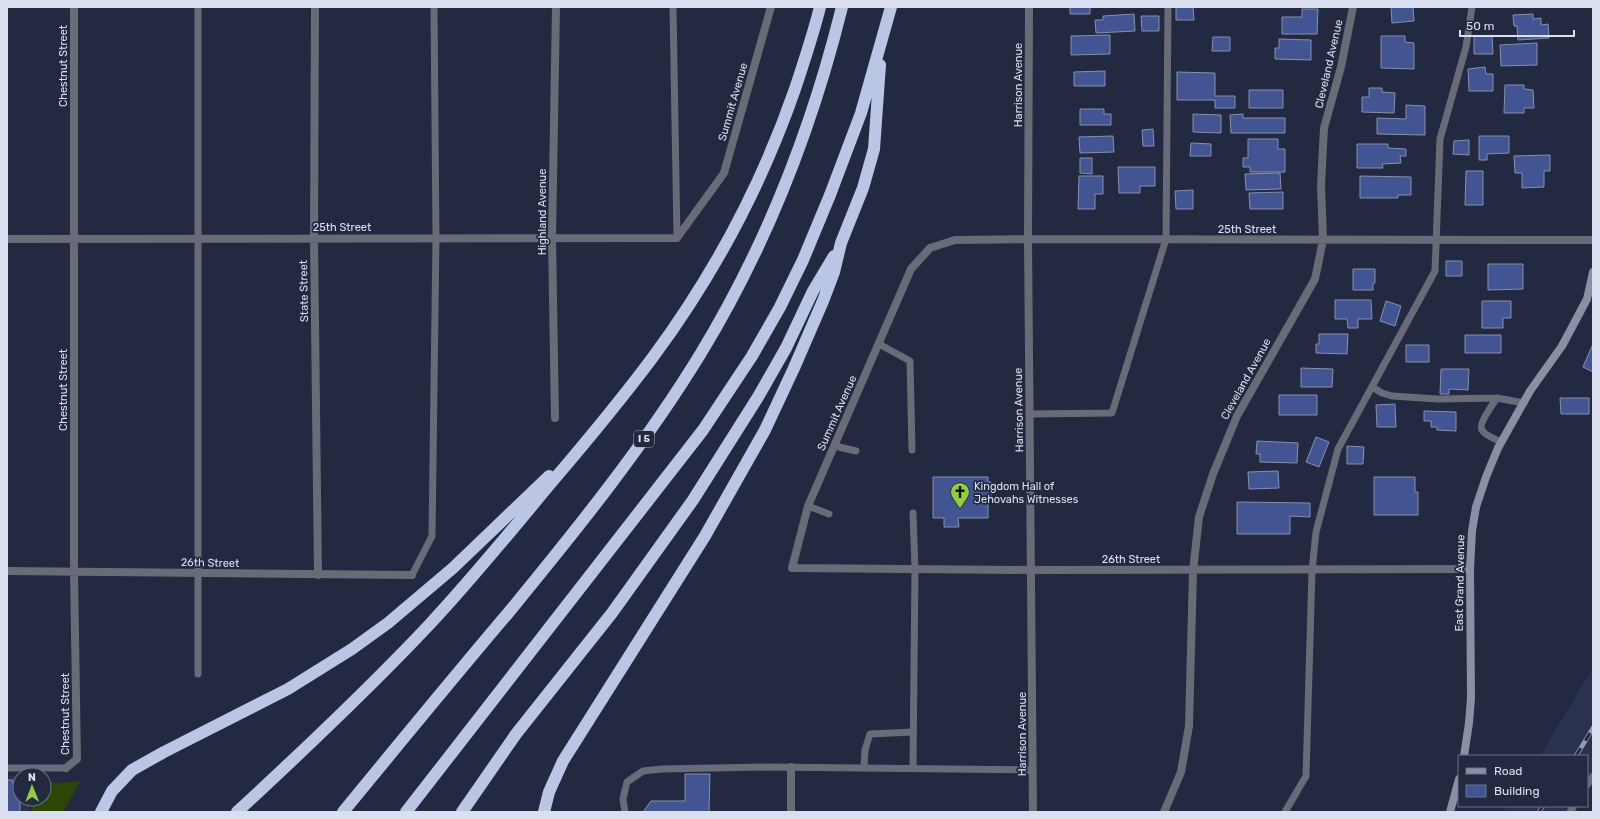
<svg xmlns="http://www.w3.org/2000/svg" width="1600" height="819" viewBox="0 0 1600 819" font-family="Rubik,sans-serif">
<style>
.built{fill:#29324f}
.green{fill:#2d4608}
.building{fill:#425492;stroke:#8690ad}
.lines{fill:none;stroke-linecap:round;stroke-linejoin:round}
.service{stroke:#676c78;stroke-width:7}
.minor{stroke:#676c78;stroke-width:8}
.secondary{stroke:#8990a4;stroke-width:8}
.motorway{stroke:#bbc6e5;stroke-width:12}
.rail-casing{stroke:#949aad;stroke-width:4.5}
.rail{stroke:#222941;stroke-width:3;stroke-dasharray:9;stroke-linecap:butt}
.labels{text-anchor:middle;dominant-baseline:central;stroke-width:3.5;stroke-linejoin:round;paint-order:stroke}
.shield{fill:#222941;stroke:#a3a9bc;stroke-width:1}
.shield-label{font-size:10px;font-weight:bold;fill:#dae0f0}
.street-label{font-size:11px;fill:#dae0f0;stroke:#222941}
.poi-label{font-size:11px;fill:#dae0f0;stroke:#222941;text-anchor:start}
</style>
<rect width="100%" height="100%" fill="#222941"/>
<!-- built -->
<path class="built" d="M 1593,668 L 1593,776 L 1587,785 L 1587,756 L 1540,756 Z
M 7,776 L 20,776 L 20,799 L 29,799 L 29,812 L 7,812 Z
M 1507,806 L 1574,806 L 1570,812 L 1503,812 Z"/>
<!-- green -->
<path class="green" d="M 79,781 L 80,782 L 63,812 L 32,812 L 32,799 L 44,799 L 44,782 L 60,783 Z"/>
<!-- building -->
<path class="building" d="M 1070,7 L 1090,7 L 1090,14 L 1070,14 Z
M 1176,7 L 1193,7 L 1194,20 L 1176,20 Z
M 1391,7 L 1413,7 L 1414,21 L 1392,23 Z
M 1302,9 L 1318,9 L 1317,34 L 1282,34 L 1282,17 L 1302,17 Z
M 1134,14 L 1135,31 L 1096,33 L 1095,20 L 1103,20 L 1103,16 Z
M 1533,14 L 1533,19 L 1541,18 L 1541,25 L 1548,24 L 1549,38 L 1518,40 L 1517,26 L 1514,26 L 1513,15 Z
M 1141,16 L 1159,16 L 1159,31 L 1142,31 Z
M 1110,35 L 1110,54 L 1071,55 L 1071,36 Z
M 1381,36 L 1405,36 L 1405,42 L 1414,43 L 1414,69 L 1381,68 Z
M 1474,36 L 1492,36 L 1493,54 L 1474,54 Z
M 1213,37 L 1230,37 L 1230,51 L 1212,51 Z
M 1279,39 L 1311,40 L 1311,60 L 1275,59 L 1275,48 L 1279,48 Z
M 1537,43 L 1537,65 L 1501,66 L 1500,45 Z
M 1485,67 L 1486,74 L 1493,74 L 1493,91 L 1469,91 L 1468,69 Z
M 1105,71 L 1105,86 L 1074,86 L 1074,72 Z
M 1177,72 L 1215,73 L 1215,96 L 1235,96 L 1235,108 L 1215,108 L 1215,100 L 1177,100 Z
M 1505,85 L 1524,85 L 1524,89 L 1533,90 L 1534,108 L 1524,108 L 1524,113 L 1504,113 Z
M 1369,88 L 1382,88 L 1382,92 L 1395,93 L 1394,113 L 1362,112 L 1362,97 L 1369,97 Z
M 1249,90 L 1283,90 L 1283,108 L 1249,108 Z
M 1406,105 L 1425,106 L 1425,135 L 1377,134 L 1377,118 L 1406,119 Z
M 1080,109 L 1104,109 L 1104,114 L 1111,114 L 1111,125 L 1080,125 Z
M 1193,114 L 1221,115 L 1221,133 L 1193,132 Z
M 1243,114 L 1243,118 L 1285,118 L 1285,133 L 1231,133 L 1230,115 Z
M 1153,129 L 1154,146 L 1143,146 L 1142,130 Z
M 1113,136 L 1114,152 L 1080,153 L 1079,137 Z
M 1479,136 L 1509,136 L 1509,153 L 1487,154 L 1487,160 L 1479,160 Z
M 1248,139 L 1278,139 L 1278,149 L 1285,149 L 1285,172 L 1250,172 L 1250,167 L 1243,167 L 1243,158 L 1248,158 Z
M 1469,140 L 1469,155 L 1453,154 L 1454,141 Z
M 1191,143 L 1211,144 L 1211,156 L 1190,156 Z
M 1357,144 L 1388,144 L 1388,148 L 1406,149 L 1406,156 L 1400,156 L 1401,163 L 1382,164 L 1383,168 L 1357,168 Z
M 1550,155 L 1550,171 L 1544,171 L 1544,187 L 1522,188 L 1522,173 L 1515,173 L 1514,156 Z
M 1080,158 L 1092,158 L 1092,174 L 1080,173 Z
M 1118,167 L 1155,167 L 1155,186 L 1140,186 L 1140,193 L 1119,193 Z
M 1466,171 L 1483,171 L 1483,205 L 1465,205 Z
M 1280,173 L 1281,189 L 1246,190 L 1245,174 Z
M 1079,176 L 1103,176 L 1103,194 L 1095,194 L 1095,209 L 1078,209 Z
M 1360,176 L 1411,177 L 1411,195 L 1398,195 L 1398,198 L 1360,198 Z
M 1193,190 L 1193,209 L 1176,209 L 1175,191 Z
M 1283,192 L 1283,209 L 1250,209 L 1249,193 Z
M 1446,261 L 1462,261 L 1462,276 L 1446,276 Z
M 1488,264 L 1523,264 L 1523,289 L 1488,290 Z
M 1353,269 L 1375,269 L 1375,283 L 1373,283 L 1373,290 L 1353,290 Z
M 1335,300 L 1371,300 L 1372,319 L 1358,319 L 1358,328 L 1348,328 L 1347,319 L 1335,319 Z
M 1386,301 L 1401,306 L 1395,326 L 1380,321 Z
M 1482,301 L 1511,301 L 1511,318 L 1503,318 L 1503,328 L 1482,328 Z
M 1319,334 L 1348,334 L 1347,354 L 1316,353 L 1316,344 L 1319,344 Z
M 1465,335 L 1501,335 L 1501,353 L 1465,353 Z
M 1593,344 L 1593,372 L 1583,367 Z
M 1406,345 L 1429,345 L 1429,362 L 1406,362 Z
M 1301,368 L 1333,369 L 1332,387 L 1301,387 Z
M 1441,369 L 1469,369 L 1468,390 L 1449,389 L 1449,394 L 1440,394 Z
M 1279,395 L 1317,395 L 1317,415 L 1279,415 Z
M 1560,398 L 1589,398 L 1589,414 L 1561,414 Z
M 1395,404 L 1396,427 L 1377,427 L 1376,405 Z
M 1424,411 L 1456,412 L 1456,431 L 1437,430 L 1437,427 L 1431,427 L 1431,421 L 1424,421 Z
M 1316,437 L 1329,442 L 1319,467 L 1306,462 Z
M 1257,441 L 1298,443 L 1297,463 L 1260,462 L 1260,454 L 1256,454 Z
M 1347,446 L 1364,447 L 1363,464 L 1347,464 Z
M 1278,471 L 1279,488 L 1249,489 L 1248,472 Z
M 933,477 L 988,477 L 988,482 L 991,482 L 991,499 L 988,499 L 988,518 L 958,518 L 959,527 L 944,527 L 944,518 L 933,518 Z
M 1374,477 L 1415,477 L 1415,492 L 1418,492 L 1418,515 L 1374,515 Z
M 1237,502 L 1310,503 L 1310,517 L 1290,516 L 1290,534 L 1237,534 Z
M 685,774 L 710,774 L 709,812 L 643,812 L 651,801 L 685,801 Z
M 7,780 L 13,780 L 13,784 L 20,784 L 20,812 L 7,812 Z"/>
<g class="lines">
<!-- service -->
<path class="service" d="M 198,7 L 198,674
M 673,7 L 677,238
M 879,344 L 910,361 L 912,450
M 1372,387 L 1382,393 L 1392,396 L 1438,399 L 1497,398 L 1524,403
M 1497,398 C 1493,404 1478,424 1482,430 C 1485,436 1496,439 1501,442
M 1030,414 L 1112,413 L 1166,239 L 1168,7
M 835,446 L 856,451
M 808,506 L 829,514
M 412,575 L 432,536 L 436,238 L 434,7
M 864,767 L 865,750 L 870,734 L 913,732
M 7,768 L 66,768
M 913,768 L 915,569 L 913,513
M 1587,785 L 1593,776
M 625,812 L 623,799 L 627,782 L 643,771 L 662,769 L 769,767 L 1033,770
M 1285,812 L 1306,776 L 1312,571 L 1316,532 L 1338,449 L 1435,271 L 1440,139 L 1466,47 L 1472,7
M 1570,812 L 1574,806"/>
<!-- minor -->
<path class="minor" d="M 315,7 L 314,238 L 318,575
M 1029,7 L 1028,239 L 1033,812
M 7,239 L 677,238 L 724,173 L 771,7
M 555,418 L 552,238 L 556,7
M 1470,569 L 1031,570 L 792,568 L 808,506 L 911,269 L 930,248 L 955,240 L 1028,239 L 1593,240
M 7,571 L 412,575
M 791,767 L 791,812
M 66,768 L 77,759 L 74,571 L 74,7
M 1164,812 L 1181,772 L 1189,726 L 1193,571 L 1199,517 L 1213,474 L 1237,416 L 1315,279 L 1323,240 L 1321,185 L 1324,128 L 1341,67 L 1353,7"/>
<!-- secondary -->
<path class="secondary" d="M 1464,756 L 1469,723 L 1471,698 L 1470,569 L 1472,531 L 1476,507 L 1486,477 L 1498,448 L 1530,391 L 1562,346 L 1587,299 L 1593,272
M 1450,812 L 1459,779"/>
<!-- motorway -->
<path class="motorway" d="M 101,812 L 112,791 L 132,770 L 164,752 L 288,689 L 352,649 L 388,623 L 453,568 L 549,476
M 237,812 C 303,751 368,690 429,625 C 472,579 511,531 551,483 C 586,442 621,400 653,357 C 713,276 762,184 795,89 C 804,62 813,35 820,7
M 343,812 C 398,745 453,678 509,612 C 577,529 645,445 701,353 C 766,246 812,128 842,7
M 406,812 L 703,430 L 752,356 L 780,307 L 803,260 L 830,195 L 861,113 L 891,7
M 462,812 L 516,734 L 612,613 L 693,500 L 758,397 L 786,348 L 813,291 L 834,256
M 544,812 L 549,792 L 563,761 L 705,536 L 765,430 L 794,368 L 823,301 L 834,272 L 841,243 L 863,188 L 874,149 L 880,65"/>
<defs>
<path id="rail" d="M 1576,756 L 1593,728
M 1539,812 L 1543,806"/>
</defs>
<!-- rail casing -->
<use href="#rail" class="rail-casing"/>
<!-- rail -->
<use href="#rail" class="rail"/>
</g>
<!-- icons -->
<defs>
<symbol id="church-pin" viewBox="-11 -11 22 30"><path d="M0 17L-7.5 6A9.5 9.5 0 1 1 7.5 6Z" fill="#90cd41" stroke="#222941"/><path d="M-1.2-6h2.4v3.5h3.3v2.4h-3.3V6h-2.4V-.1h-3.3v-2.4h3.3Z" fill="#111"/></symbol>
</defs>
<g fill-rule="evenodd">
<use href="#church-pin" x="949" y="481" width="22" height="30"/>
</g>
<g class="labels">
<!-- shield labels -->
<rect class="shield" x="634" y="431" width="20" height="16" rx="3"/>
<g class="shield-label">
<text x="644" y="439">I 5</text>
</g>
<!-- street labels -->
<g class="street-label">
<text transform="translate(1329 64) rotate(-77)">Cleveland Avenue</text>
<text transform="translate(63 66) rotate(-90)">Chestnut Street</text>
<text transform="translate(1018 85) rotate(-90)">Harrison Avenue</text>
<text transform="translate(733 102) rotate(-74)">Summit Avenue</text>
<text transform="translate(542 212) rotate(-90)">Highland Avenue</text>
<text x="342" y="227">25th Street</text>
<text x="1247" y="229">25th Street</text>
<text transform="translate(304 291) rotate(-91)">State Street</text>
<text transform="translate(1246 379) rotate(-61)">Cleveland Avenue</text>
<text transform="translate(63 390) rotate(-90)">Chestnut Street</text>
<text transform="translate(1019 410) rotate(-91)">Harrison Avenue</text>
<text transform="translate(837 413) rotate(-66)">Summit Avenue</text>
<text x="1131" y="559">26th Street</text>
<text transform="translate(210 563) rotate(1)">26th Street</text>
<text transform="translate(1460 583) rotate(-89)">East Grand Avenue</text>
<text transform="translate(65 714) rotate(-90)">Chestnut Street</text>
<text transform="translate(1022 734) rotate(-90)">Harrison Avenue</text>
</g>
<!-- poi labels -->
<g class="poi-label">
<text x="974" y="486">Kingdom Hall of<tspan x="974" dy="13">Jehovahs Witnesses</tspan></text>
</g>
</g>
<!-- border -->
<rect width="1600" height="819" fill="none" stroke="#dae0f0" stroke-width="16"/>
<!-- legend -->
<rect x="1458" y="755" width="130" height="52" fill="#222941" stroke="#6c7287"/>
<rect x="1466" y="768" width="20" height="6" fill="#8990a4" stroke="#6c7287"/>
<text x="1494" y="775" font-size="12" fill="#dae0f0">Road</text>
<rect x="1466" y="785" width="20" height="12" fill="#425492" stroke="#6c7287"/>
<text x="1494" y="795" font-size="12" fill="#dae0f0">Building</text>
<!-- north arrow -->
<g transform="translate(32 787) rotate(359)"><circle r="19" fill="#222941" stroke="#6c7287"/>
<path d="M0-3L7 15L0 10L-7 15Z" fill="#90cd41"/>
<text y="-6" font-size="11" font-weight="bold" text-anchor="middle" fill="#dae0f0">N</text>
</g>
<!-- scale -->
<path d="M1460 30v6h114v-6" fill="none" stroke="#dae0f0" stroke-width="2"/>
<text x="1466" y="30" font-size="12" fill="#dae0f0" stroke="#222941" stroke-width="3" paint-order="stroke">50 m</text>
</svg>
